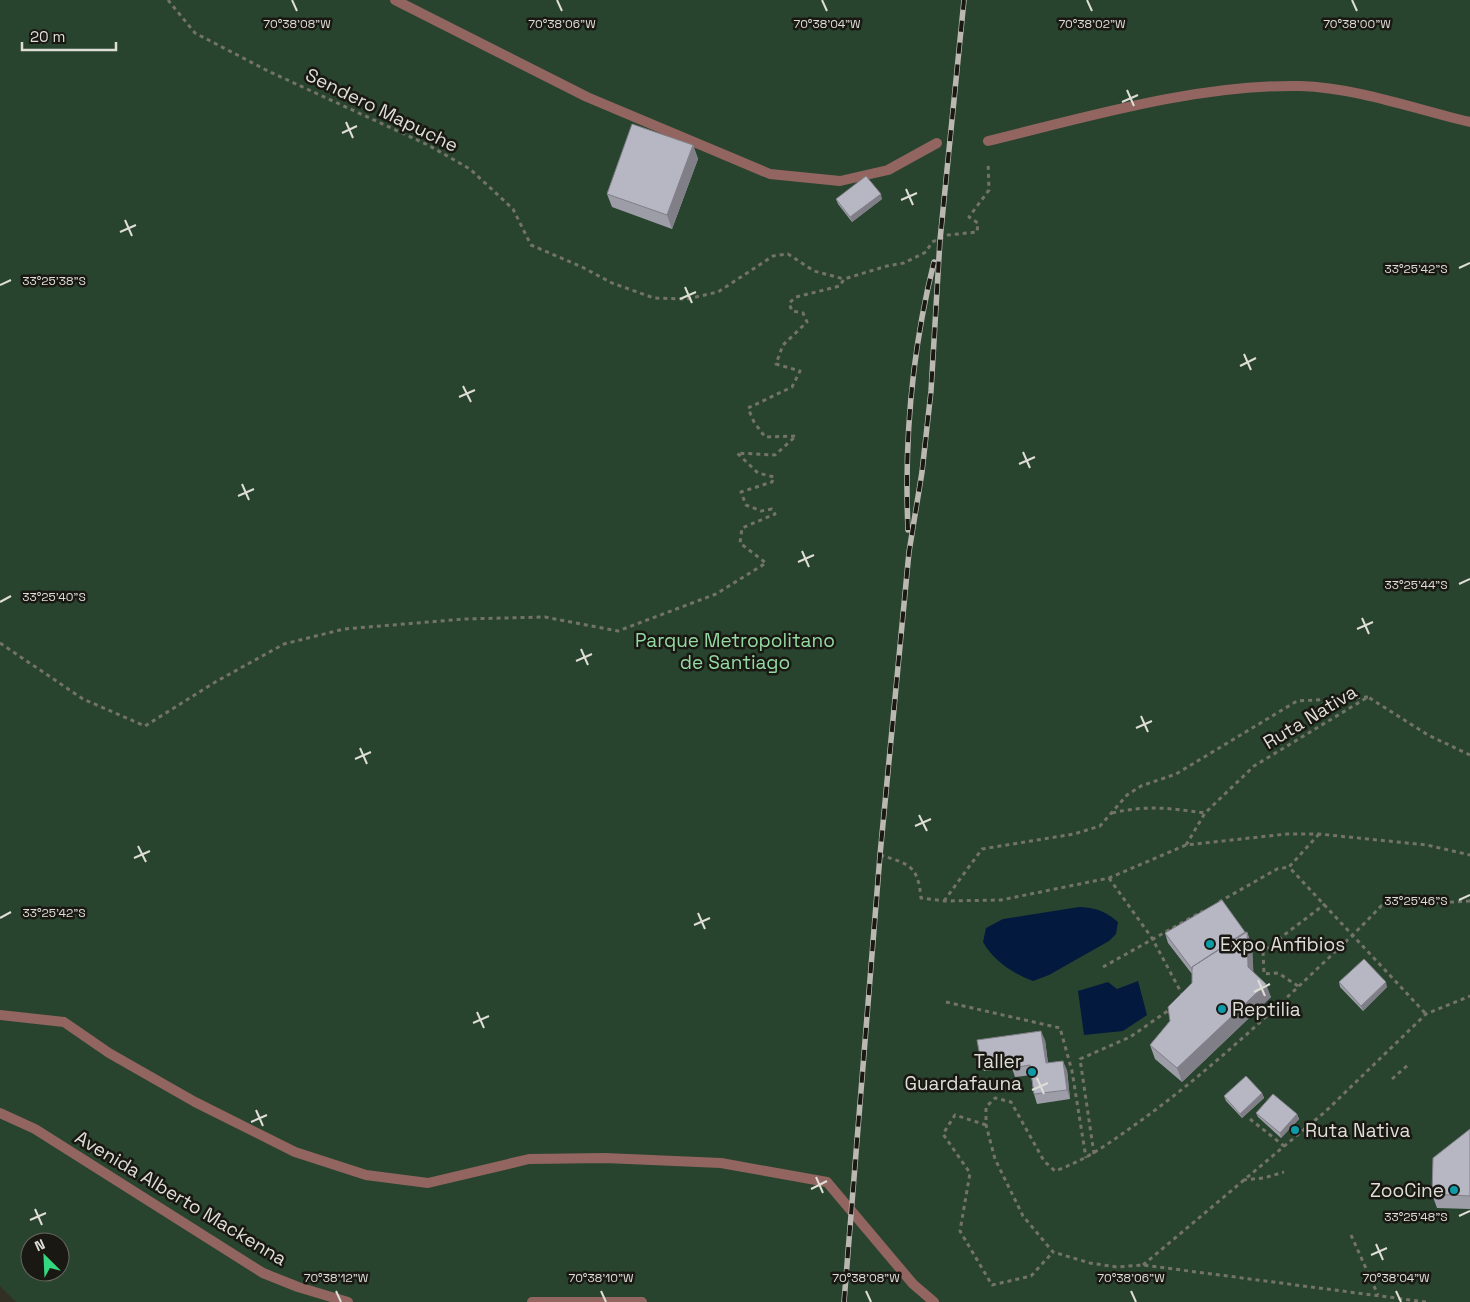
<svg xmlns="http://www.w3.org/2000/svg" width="1470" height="1302" viewBox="0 0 1470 1302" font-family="'Space Grotesk',sans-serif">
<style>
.green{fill:#29442e;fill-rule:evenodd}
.water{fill:#031a3e}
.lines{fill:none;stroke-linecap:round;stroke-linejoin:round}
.path{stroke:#747369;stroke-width:3;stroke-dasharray:4 4;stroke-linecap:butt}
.lane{stroke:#936560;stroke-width:10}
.street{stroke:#936560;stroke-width:10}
.rail-casing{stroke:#bab8b1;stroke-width:5.5}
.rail{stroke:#191813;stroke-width:4;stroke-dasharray:11;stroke-linecap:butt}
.wall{fill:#9d9da8}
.shaded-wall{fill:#807f88}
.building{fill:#b7b6c3;stroke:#807f88}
.ticks{fill:none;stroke:#deddd6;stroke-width:2}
.culture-dot{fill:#0f9aa8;stroke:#191813;stroke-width:2}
.labels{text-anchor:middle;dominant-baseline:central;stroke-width:5;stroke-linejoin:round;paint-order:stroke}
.street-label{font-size:19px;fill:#deddd6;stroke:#191813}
.park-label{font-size:19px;fill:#94daa2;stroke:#191813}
.poi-label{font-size:19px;fill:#deddd6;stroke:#191813;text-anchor:start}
.ticks-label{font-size:12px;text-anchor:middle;fill:#deddd6;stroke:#191813;stroke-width:5;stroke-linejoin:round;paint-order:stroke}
</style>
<rect width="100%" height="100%" fill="#323025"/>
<!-- green -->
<path class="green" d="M 0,0 L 1470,0 L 1470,1302 L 16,1302 L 0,1286 ZM 30,1242 L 60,1242 L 60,1272 L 30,1272 Z"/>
<!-- water -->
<path class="water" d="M 1079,907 C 1097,908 1105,911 1118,922 L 1116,934 L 1109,941 L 1049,975 L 1033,981 C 1012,973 994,961 983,942 L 986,928 L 1003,919 Z
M 1138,981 L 1147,1015 L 1123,1031 L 1084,1035 L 1078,991 L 1108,982 L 1117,989 Z"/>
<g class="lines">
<!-- path -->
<path class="path" d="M 168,0 L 195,33 L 268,71 L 428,145 L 470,169 L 513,209 L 531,245 L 582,267 L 612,283 L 654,298 L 687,299 L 718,292 L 773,256 L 788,254 L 814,271 L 844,279
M 0,643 L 83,699 L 145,726 L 217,681 L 284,644 L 344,629 L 465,619 L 545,617 L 618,631 L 716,594 L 766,563 L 740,543 L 742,528 L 775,514 L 772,509 L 761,511 L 746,505 L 741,492 L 772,482 L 774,477 L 758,473 L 737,453 L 775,455 L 796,436 L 765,437 L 754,422 L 748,408 L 792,387 L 800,371 L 776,364 L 783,345 L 807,322 L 803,313 L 792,311 L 789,303 L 796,297 L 840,286 L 844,279 L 887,266 L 904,263 L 926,252 L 932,242 L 948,235 L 977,232 L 978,223 L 969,217 L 989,190 L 988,162
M 1112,813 C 1147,805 1169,808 1205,813
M 1319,834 L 1289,867 L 1426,1014
M 1186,845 L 1205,813 L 1254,766 L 1368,697 L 1428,735 L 1470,755
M 880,855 C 909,864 918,865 921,898 L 944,901 L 1001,900 L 1109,878 L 1186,845 L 1287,834 L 1319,834 L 1427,845 L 1470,855
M 1109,878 L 1152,938 L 1183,996
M 944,901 L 982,849 L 1074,834 L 1100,826 L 1127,795 L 1141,786 L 1176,774 L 1297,701 L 1368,697
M 1219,902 L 1277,869 L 1289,867
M 1103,967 L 1203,911
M 1298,986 L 1278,973 L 1264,974 L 1263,951 L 1325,904
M 946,1002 L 1060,1028 L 1072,1071 L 1086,1158
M 1392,1079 L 1409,1064
M 1250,1119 L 1284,1146
M 986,1125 L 955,1115 L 943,1134 L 970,1173 L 960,1231 L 992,1285 L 1031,1276 L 1053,1252
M 1094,1154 L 1080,1059 L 1130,1037 L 1172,1008
M 1243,1180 L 1264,1178 L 1284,1172
M 1351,1235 L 1378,1295
M 1143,1265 L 1326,1111 L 1426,1014 L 1470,996
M 1426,1302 L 1143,1265 L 1117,1267 L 1090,1263 L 1053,1252 L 1023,1216 L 995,1159 L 986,1125 L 986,1107 L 995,1098 L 1011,1102 L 1044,1161 L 1055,1171 C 1089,1159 1115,1139 1143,1119 C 1198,1079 1248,1034 1297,988 C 1325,961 1354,935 1381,906 L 1470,901"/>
<!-- lane -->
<path class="lane" d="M 395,0 L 587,97 L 770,174 L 840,181 L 888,170 L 937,143
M 988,141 C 1087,117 1198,84 1300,86 C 1359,88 1414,109 1470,122"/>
<!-- street -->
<path class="street" d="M 0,1015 L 64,1022 L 109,1053 L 195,1102 L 295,1152 L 366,1175 L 428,1183 L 529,1159 L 605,1158 L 721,1163 L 827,1182 L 913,1284 L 934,1302
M 0,1113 L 35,1129 L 263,1273 L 298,1287 L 348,1302
M 532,1302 L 642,1302"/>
<defs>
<path id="rail" d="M 908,530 C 904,440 912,350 934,262
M 844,1302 L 880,855 L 909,552 L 922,472 L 931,391 L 940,240 L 964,0"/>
</defs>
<!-- rail casing -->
<use href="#rail" class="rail-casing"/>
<!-- rail -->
<use href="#rail" class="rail"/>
</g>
<!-- wall -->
<path class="wall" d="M 693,145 L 698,159 L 672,229 L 612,207 L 607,194 Z
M 836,199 L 882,199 L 852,222 L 838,204 Z
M 1245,932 L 1247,932 L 1252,946 L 1253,972 L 1271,997 L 1182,1082 L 1155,1059 L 1150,1045 L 1170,1021 L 1192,983 L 1192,974 L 1168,943 L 1165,933 Z
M 1339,982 L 1387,987 L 1363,1011 L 1340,987 Z
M 1045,1040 L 1048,1063 L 1067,1070 L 1070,1099 L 1037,1104 L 1034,1094 L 1031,1075 L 1015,1077 L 1012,1068 L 984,1071 L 981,1062 Z
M 1262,1093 L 1264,1098 L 1242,1118 L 1226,1101 L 1224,1096 Z
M 1256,1113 L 1297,1114 L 1299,1119 L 1281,1138 L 1258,1117 Z
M 1470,1129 L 1470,1209 L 1437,1208 L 1432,1194 Z"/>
<!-- shaded-wall -->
<path class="shaded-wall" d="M 693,145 L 698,159 L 672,229 L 667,215 Z
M 881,194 L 882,199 L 852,222 L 850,217 Z
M 1247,932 L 1252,946 L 1254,981 L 1248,967 Z
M 1386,982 L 1387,987 L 1363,1011 L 1361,1006 Z
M 1266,984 L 1271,997 L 1182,1082 L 1177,1068 Z
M 1041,1031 L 1045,1040 L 1049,1073 L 1046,1063 Z
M 1063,1061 L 1067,1070 L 1070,1099 L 1067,1090 Z
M 1262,1093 L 1264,1098 L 1242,1118 L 1240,1114 Z
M 1297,1114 L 1299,1119 L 1281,1138 L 1280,1133 Z"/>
<!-- building -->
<path class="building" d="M 632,124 L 693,145 L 667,215 L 607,194 Z
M 866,176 L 881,194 L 850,217 L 836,199 Z
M 1222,900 L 1245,932 L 1192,967 L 1192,969 L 1165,933 Z
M 1247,932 L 1248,967 L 1266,984 L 1177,1068 L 1150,1045 L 1170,1021 L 1168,1007 L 1192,983 L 1192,967 Z
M 1364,959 L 1386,982 L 1361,1006 L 1339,982 Z
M 1041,1031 L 1046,1063 L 1063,1061 L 1067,1090 L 1034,1094 L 1030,1065 L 1012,1068 L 1011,1058 L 981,1062 L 977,1040 Z
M 1246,1076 L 1262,1093 L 1240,1114 L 1224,1096 Z
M 1273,1094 L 1297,1114 L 1280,1133 L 1256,1113 Z
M 1470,1129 L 1470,1196 L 1432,1194 L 1433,1158 Z"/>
<!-- ticks -->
<path class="ticks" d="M 292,0 L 297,11M 557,0 L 562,11M 822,0 L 827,11M 1087,0 L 1092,11M 1352,0 L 1357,11M 1127,90 L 1134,106M 1122,102 L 1138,95M 346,122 L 353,138M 342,133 L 357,126M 906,189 L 913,205M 901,200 L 917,193M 125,220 L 132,236M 120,232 L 136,225M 1459,268 L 1470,263M 0,285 L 11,280M 685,287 L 692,303M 680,299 L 696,292M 1244,354 L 1251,370M 1240,366 L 1256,358M 463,386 L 471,402M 459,397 L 475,390M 1023,452 L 1030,468M 1019,464 L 1035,457M 242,484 L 249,500M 238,496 L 254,489M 802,551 L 809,567M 798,562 L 814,555M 1459,584 L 1470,579M 0,602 L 11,596M 1362,618 L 1369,634M 1357,629 L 1373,622M 581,649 L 588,665M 576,661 L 592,654M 1141,716 L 1148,732M 1136,728 L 1152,721M 360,748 L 367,764M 355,759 L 371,752M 919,815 L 927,831M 915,826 L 931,819M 138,846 L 146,862M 134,858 L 150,851M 1459,900 L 1470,895M 698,913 L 705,929M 0,918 L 11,912M 694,925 L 710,918M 1258,980 L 1265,996M 1254,992 L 1270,984M 477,1012 L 484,1028M 473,1023 L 489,1016M 1037,1078 L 1044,1094M 1032,1090 L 1048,1083M 256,1110 L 263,1126M 251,1122 L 267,1115M 816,1177 L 823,1193M 811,1189 L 827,1181M 35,1209 L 42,1225M 1459,1216 L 1470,1211M 30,1220 L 46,1213M 1376,1244 L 1383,1260M 1371,1255 L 1387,1248M 336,1291 L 341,1302M 601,1291 L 606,1302M 866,1291 L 871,1302M 1131,1291 L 1136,1302M 1396,1291 L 1401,1302"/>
<!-- markers -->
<g class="culture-dot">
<circle cx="1210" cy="944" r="5"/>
<circle cx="1222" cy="1009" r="5"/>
<circle cx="1032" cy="1072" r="5"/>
<circle cx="1295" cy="1130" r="5"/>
<circle cx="1454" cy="1190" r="5"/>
</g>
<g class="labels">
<!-- street labels -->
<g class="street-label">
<text transform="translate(382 110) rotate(26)">Sendero Mapuche</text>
<text transform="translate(1310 717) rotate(-31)">Ruta Nativa</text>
<text transform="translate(181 1198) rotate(31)">Avenida Alberto Mackenna</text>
</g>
<!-- park labels -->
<g class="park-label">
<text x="735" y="640">Parque Metropolitano<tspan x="735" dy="22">de Santiago</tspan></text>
</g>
<!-- poi labels -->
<g class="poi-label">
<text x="1220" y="944">Expo Anfibios</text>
<text x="1232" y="1009">Reptilia</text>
<text x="1022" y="1061" text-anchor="end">Taller<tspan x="1022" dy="22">Guardafauna</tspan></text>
<text x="1305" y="1130">Ruta Nativa</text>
<text x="1444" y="1190" text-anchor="end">ZooCine</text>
</g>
</g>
<g class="ticks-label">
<text x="297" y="28">70°38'08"W</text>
<text x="562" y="28">70°38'06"W</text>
<text x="827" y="28">70°38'04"W</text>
<text x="1092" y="28">70°38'02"W</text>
<text x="1357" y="28">70°38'00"W</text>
<text x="1416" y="273">33°25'42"S</text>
<text x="54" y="285">33°25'38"S</text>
<text x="1416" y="589">33°25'44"S</text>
<text x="54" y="601">33°25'40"S</text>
<text x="1416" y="905">33°25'46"S</text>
<text x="54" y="917">33°25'42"S</text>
<text x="1416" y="1221">33°25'48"S</text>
<text x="336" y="1282">70°38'12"W</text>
<text x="601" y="1282">70°38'10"W</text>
<text x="866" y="1282">70°38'08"W</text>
<text x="1131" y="1282">70°38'06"W</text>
<text x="1396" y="1282">70°38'04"W</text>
</g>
<!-- north arrow -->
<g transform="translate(45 1257) rotate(336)"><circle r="24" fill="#191813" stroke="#686761"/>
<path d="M0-4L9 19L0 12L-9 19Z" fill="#34d881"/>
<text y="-8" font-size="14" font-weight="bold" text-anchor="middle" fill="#deddd6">N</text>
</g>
<!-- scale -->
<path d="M22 42v8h94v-8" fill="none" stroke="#deddd6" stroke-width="2.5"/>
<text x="30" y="42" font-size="15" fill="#deddd6" stroke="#191813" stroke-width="4" paint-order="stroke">20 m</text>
</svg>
